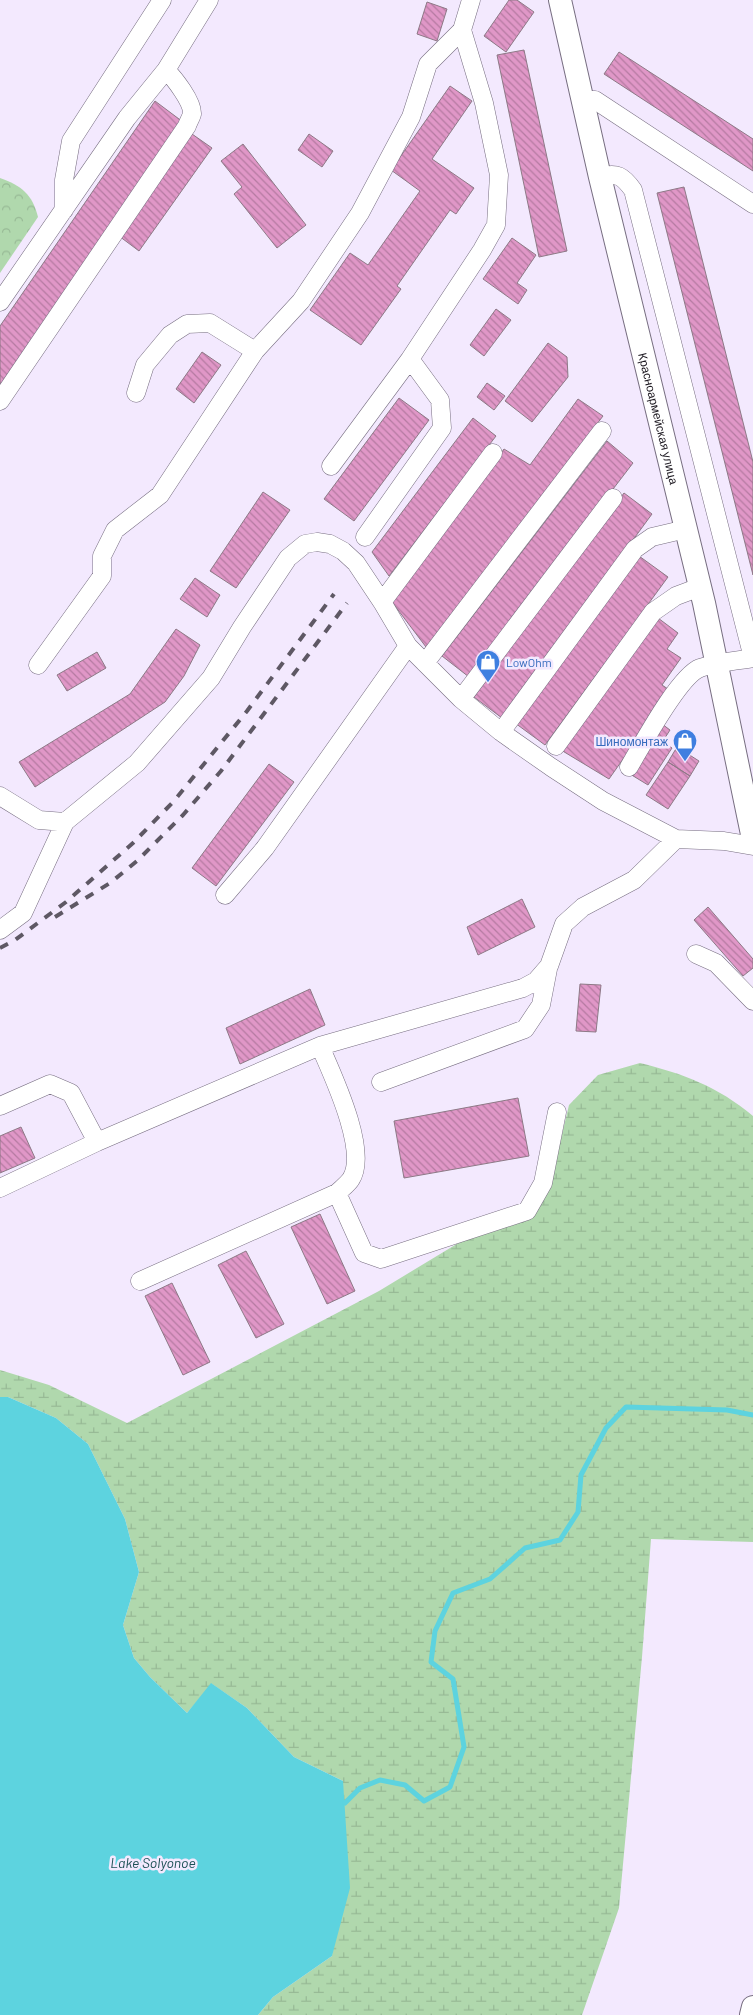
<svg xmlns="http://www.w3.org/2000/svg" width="753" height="2015" viewBox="0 0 753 2015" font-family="Barlow,sans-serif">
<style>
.forest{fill:url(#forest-crowns)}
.wetland{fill:url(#wetland-marsh)}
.water{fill:#5dd3df}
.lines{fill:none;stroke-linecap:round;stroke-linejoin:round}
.stream{stroke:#5dd3df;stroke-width:5}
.building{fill:url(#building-back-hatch);stroke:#8d7986}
.minor-casing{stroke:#776e81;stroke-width:19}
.major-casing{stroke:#776e81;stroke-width:24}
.minor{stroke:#fff;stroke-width:18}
.major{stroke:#fff;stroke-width:22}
.rail{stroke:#5e5864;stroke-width:4;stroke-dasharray:9 9;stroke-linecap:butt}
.labels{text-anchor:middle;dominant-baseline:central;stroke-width:5;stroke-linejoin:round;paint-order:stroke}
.street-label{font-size:12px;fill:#1f1b23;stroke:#f3e9fe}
.shop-label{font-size:12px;fill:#366cbe;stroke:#f3e9fe;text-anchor:start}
.water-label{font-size:14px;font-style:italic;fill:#1c5055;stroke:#f3e9fe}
</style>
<defs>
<pattern id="forest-crowns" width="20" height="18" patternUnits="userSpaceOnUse" patternTransform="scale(1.25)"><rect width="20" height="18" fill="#b0d8ad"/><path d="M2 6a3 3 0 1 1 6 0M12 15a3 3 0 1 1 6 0" fill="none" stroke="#97b995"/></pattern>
<pattern id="wetland-marsh" width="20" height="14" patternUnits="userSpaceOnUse" patternTransform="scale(1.25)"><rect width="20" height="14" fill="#b0d8ad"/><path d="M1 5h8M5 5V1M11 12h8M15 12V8" fill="none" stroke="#97b995"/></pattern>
<pattern id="building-back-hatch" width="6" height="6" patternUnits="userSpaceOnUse" patternTransform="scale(1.25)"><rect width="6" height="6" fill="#e097c7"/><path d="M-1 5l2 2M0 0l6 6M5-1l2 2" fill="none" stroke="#b57aa1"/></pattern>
</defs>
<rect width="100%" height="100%" fill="#f3e9fe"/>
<!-- forest -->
<path class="forest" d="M 0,178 C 22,186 32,194 38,217 L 0,273 Z"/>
<!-- wetland -->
<path class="wetland" d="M 640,1063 C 684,1074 717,1086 753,1116 L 753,1542 L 651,1539 L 642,1657 L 619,1908 L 582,2015 L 258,2015 L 273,1997 L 332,1956 L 343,1781 L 294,1757 L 247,1708 L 212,1684 L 187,1713 L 150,1677 L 134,1658 L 123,1625 L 139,1572 L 125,1519 L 88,1444 L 56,1418 L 8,1397 L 0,1397 L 0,1370 L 49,1385 L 127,1423 L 379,1291 L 549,1188 L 569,1105 L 598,1075 Z"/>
<!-- water -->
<path class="water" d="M 0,1397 L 8,1397 L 56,1418 L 88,1444 L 125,1519 L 139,1572 L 123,1625 L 134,1658 L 150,1677 L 187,1713 L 211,1683 L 247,1708 L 294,1757 L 343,1781 L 350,1888 L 332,1956 L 273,1997 L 258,2015 L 0,2015 Z"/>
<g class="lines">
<!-- stream -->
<path class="stream" d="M 345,1803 L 360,1788 L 380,1780 L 405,1785 L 424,1801 L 450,1787 L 464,1747 L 453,1679 L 431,1662 L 435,1631 L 453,1593 L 490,1579 L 525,1548 L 560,1540 L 578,1512 L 581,1475 L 606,1428 L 626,1407 L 727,1410 L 753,1415"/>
</g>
<!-- building -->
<path class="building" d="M 509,0 L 517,0 L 534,12 L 506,52 L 484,36 Z
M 427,2 L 447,9 L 437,41 L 417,34 Z
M 524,50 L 567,251 L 539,257 L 497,55 Z
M 619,52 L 753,139 L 753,171 L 604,74 Z
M 450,86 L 472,101 L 432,159 L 474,188 L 456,214 L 450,210 L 397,286 L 401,289 L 361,345 L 310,310 L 350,253 L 368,265 L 420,191 L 391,170 Z
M 155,101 L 183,122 L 0,387 L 0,326 Z
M 192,134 L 212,148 L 139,251 L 119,236 Z
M 309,134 L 333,151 L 322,167 L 298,150 Z
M 243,144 L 306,225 L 277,248 L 234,194 L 242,187 L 221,161 Z
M 684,187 L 753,462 L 753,575 L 657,193 Z
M 512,238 L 536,255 L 517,283 L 527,290 L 518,304 L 483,279 Z
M 496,309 L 511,320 L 484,356 L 470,345 Z
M 548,343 L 567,357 L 568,377 L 532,422 L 505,401 Z
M 202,352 L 221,365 L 194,403 L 176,389 Z
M 487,383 L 505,396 L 494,410 L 477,397 Z
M 399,398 L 429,420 L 354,521 L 324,499 Z
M 578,399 L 603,416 L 426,647 L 392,602 L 504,449 L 530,465 Z
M 473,418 L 496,436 L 389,576 L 372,552 Z
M 607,441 L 633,463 L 469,677 L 442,656 Z
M 263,492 L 290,510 L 236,588 L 210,571 Z
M 624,493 L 652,514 L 502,718 L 474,697 Z
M 639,556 L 668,577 L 545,745 L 515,723 Z
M 195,578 L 220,595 L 207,617 L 180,599 Z
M 658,618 L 678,633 L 667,649 L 681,658 L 662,685 L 671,691 L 609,779 L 561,750 Z
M 176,629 L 200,645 L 184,676 L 165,702 L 35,787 L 19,762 L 130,694 Z
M 97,652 L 106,668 L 67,691 L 57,675 Z
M 662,724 L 670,730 L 663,741 L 672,748 L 648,785 L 630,774 Z
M 677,747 L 699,761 L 690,776 L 668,762 Z
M 668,762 L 690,776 L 668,809 L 646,795 Z
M 269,764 L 294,782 L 216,886 L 192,868 Z
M 522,899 L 535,927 L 478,955 L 467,927 Z
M 708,907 L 753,959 L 753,968 L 743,976 L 694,920 Z
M 580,984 L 601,985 L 596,1032 L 576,1031 Z
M 310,989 L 325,1025 L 240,1064 L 226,1028 Z
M 518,1098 L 529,1156 L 404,1178 L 394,1121 Z
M 21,1127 L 35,1158 L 0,1173 L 0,1136 Z
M 320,1214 L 355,1291 L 327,1304 L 291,1227 Z
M 246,1251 L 284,1324 L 256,1338 L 218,1265 Z
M 172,1283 L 210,1362 L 183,1375 L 145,1296 Z"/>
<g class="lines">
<defs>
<path id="minor" d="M 583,100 L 595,100 L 753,204
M 600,177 C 617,172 623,176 633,190 L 753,658
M 64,210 L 64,180 L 71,141 L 162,0
M 0,302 L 127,118 L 166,70 L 209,0
M 136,393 L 145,365 L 170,335 L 187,324 L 210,323 L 255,351
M 0,401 L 187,126 C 188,122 191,118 192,114 C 193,102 174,78 166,70
M 331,466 L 410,359
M 365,537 L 442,428 L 440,400 L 410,359 L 482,250 L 496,225 L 499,175 L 484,103 L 462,30 L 471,0
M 382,602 L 493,453
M 425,663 L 602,431
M 38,665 L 102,576 L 102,556 L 115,530 L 160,495 L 255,351 L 301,301 L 360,213 L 411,117 L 428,64 L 462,30
M 461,699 L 613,498
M 501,732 L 635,549 L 652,537 L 686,529
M 556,746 L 653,612 L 676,596 L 700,587
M 629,767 C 642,745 679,676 700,668 C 717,662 736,661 753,658
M 0,796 L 39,820 L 65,822 L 137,763 L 211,678 L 242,627 L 288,558 L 305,544 L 317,542 L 330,544 L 343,551 L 356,563 L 382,602 L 408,646 L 461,699 L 501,732 L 551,767 L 603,801 L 676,839 L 724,841 L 753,846
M 225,895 L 265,848 L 408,646
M 0,930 L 23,913 L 65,822
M 696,954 L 716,963 L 753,1001
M 381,1082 L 525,1029 L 541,1005 L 548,969
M 0,1106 L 50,1084 L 71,1093 L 97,1142
M 0,1188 L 97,1142 L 320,1046 L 523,988 L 536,981 L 549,966 L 564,924 L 583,907 L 634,880 L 676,839
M 337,1193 L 364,1253 L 381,1259 L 527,1211 L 543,1183 L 557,1112
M 140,1281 L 337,1193 C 341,1189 348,1184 351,1179 C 369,1151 332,1074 320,1046"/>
<g id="major">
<path id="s1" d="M 560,0 L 600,177 L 704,603 L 753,839"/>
<path d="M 751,2015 L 753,2007"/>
</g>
</defs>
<!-- minor casing -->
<use href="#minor" class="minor-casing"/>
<!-- major casing -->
<use href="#major" class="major-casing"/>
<!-- minor -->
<use href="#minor" class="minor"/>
<!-- major -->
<use href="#major" class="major"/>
<!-- rail -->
<path class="rail" d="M 55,917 L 110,883 L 137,861 L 183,815 L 221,771 L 347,603
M 0,948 L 15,940 L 66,902 L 133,843 L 174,801 L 247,711 L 334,594"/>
</g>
<!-- icons -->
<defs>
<symbol id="shop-pin" viewBox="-11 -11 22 30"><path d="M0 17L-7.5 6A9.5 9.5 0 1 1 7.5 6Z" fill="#3f7fe0" stroke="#f3e9fe"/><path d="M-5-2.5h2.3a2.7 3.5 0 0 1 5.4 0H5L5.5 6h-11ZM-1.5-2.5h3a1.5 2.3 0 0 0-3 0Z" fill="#fff"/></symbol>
</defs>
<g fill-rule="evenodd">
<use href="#shop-pin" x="474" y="648" width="28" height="38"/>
<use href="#shop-pin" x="671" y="727" width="28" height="38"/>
</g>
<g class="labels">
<!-- street labels -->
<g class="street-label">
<text stroke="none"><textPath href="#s1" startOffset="430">Красноармейская улица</textPath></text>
</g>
<!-- shop labels -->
<g class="shop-label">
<text x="506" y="662">LowOhm</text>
<text x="668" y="741" text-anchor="end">Шиномонтаж</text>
</g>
<!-- water labels -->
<g class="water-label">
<text x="153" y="1862">Lake Solyonoe</text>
</g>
</g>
</svg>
